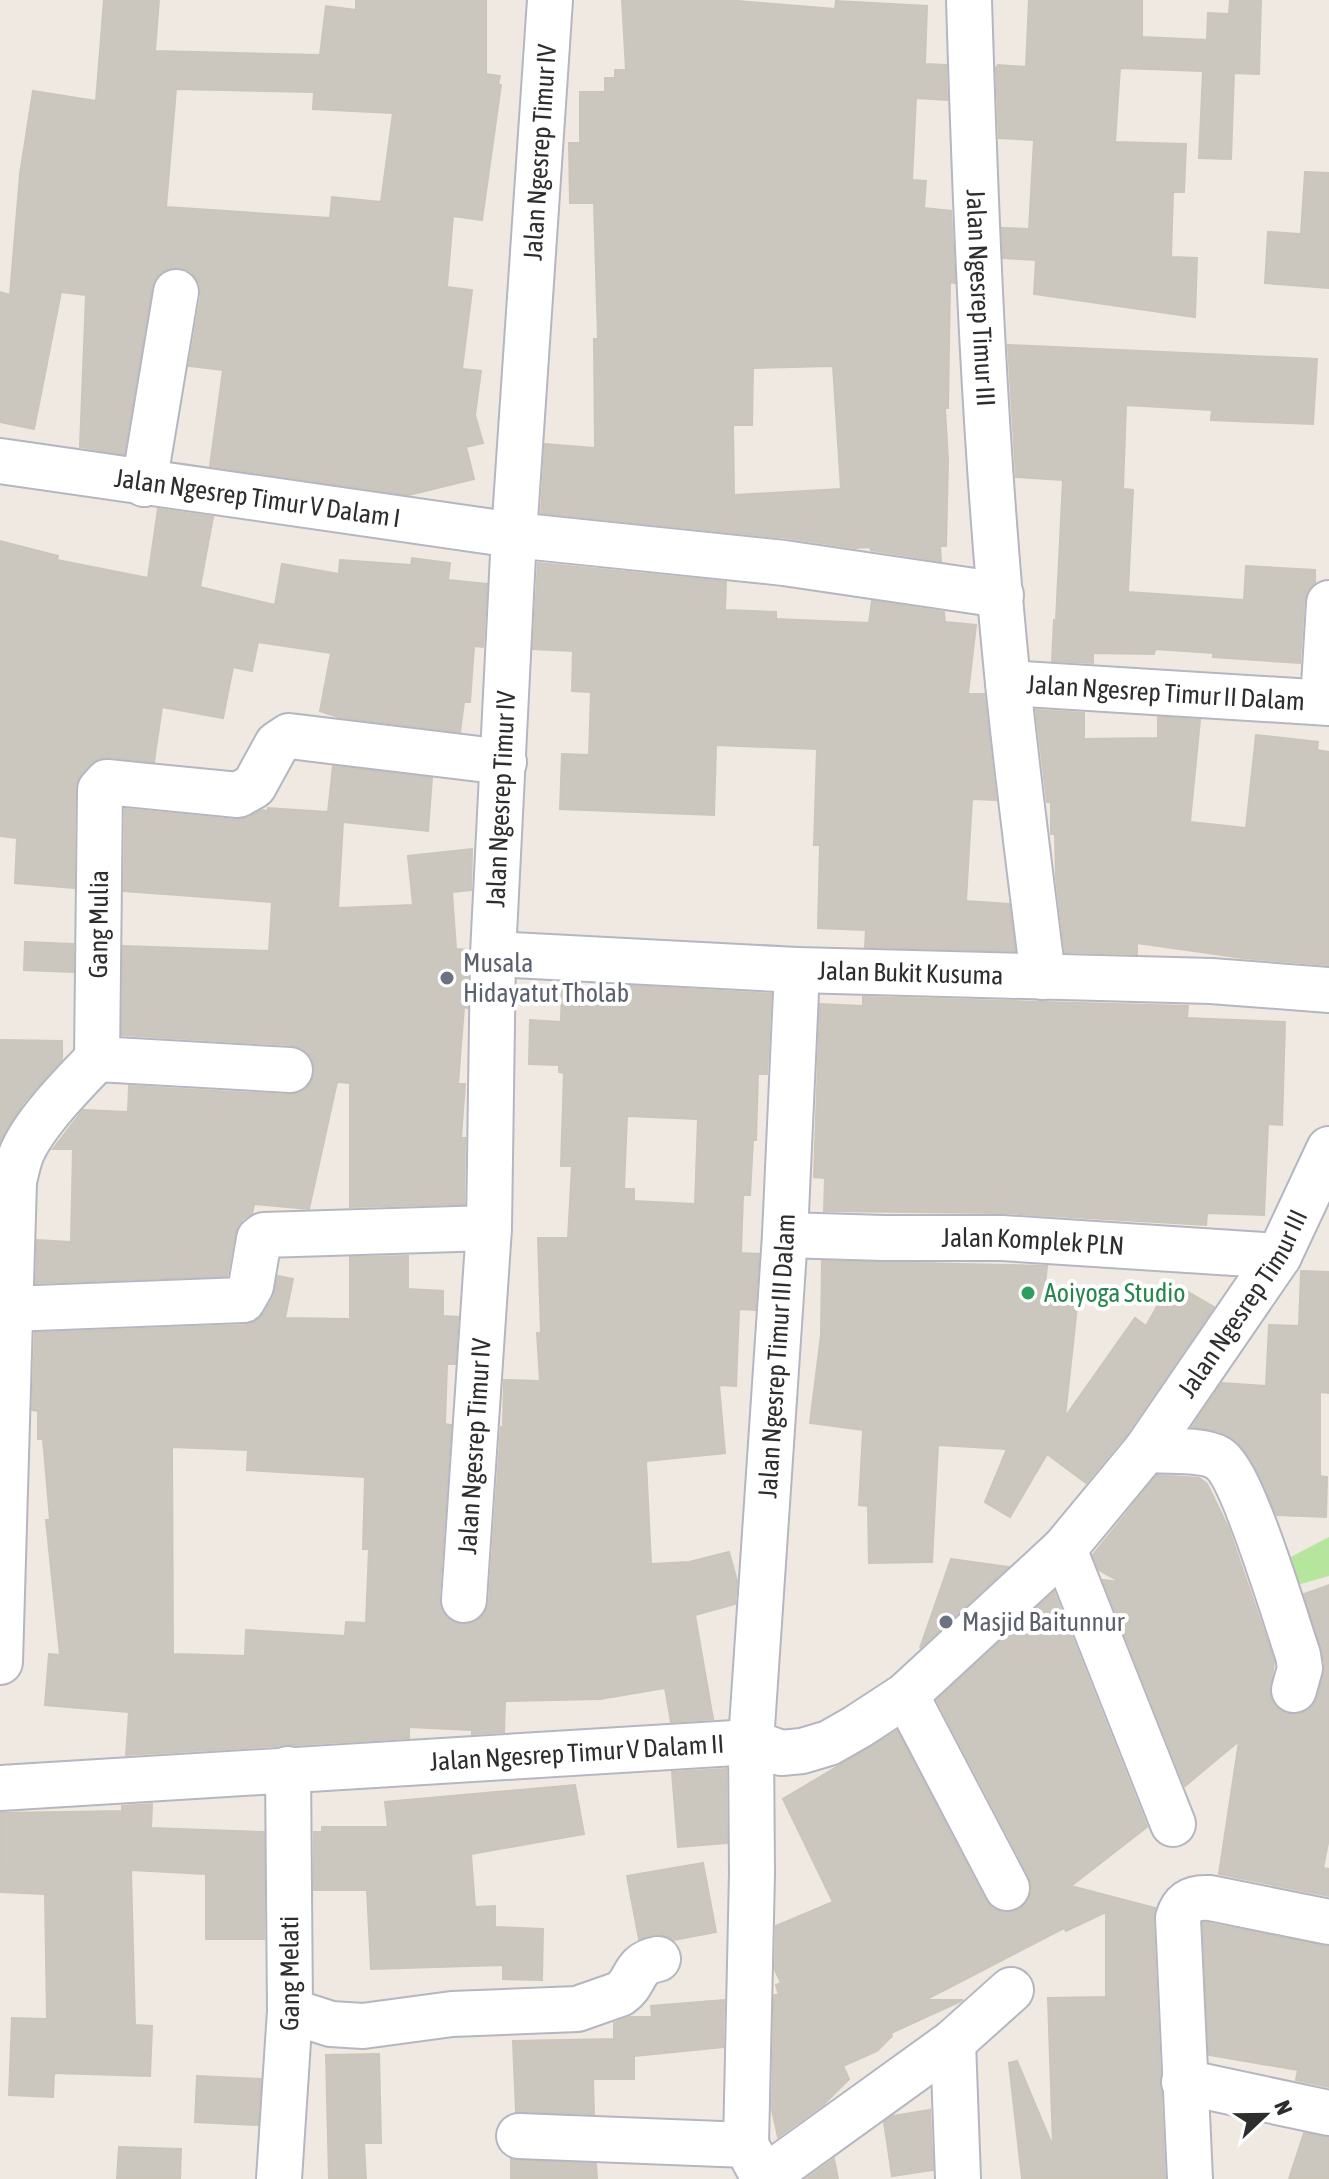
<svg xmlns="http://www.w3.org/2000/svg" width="1329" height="2179" viewBox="0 0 1329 2179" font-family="'Asap Condensed',sans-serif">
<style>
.green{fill:#b6e59e}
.building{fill:#cbc7bf;stroke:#cbc5ba;stroke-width:2;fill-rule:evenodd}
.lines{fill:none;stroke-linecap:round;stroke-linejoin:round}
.minor-casing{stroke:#b4b7c1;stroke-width:48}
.minor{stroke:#fff;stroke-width:44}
.worship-dot{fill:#6b7280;stroke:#fff;stroke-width:3}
.leisure-dot{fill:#2e9e5b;stroke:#fff;stroke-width:3}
.labels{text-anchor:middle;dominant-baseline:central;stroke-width:8;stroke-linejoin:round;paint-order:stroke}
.street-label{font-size:26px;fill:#2e2e2e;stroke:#fff}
.worship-label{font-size:26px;fill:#5b616d;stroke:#fff;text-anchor:start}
.leisure-label{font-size:26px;fill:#27864d;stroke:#fff;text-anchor:start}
</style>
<rect width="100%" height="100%" fill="#efe9e1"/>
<!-- green -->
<path class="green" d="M 1329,1537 L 1329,1576 L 1290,1587 L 1287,1559 Z"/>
<!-- building -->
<path class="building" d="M 104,0 L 159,0 L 155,51 L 320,55 L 326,6 L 356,10 L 356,0 L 486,0 L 486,74 L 500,76 L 498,84 L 501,85 L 482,220 L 453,216 L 447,287 L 472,290 L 462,369 L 481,371 L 475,415 L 483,443 L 466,447 L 474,479 L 409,495 L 210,466 L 223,370 L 189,366 L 201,296 L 200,284 L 191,272 L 179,267 L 167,269 L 156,277 L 152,287 L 124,454 L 80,447 L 86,295 L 61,292 L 34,429 L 0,422 L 0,292 L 10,295 L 20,174 L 33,91 L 96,101 ZM 176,89 L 314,92 L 313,109 L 393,113 L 381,202 L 332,197 L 330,218 L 166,207 Z
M 622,0 L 725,0 L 835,9 L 836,1 L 927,6 L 925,64 L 946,65 L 947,100 L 916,98 L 912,180 L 926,181 L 924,208 L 951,211 L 955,283 L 950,282 L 948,408 L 945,408 L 948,460 L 946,546 L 940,546 L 941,561 L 871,550 L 870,547 L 855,548 L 787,538 L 541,513 L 545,444 L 595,448 L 594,339 L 598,339 L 594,203 L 570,203 L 569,143 L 580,143 L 580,92 L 605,92 L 605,78 L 615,78 L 615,70 L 626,70 ZM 833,366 L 841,489 L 734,495 L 733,425 L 752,425 L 753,368 Z
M 1029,0 L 1142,0 L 1142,37 L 1207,40 L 1208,13 L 1229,14 L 1230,0 L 1261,0 L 1259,74 L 1234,73 L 1231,159 L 1199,158 L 1203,71 L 1120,68 L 1115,142 L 1186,144 L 1184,192 L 1173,192 L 1171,257 L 1197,258 L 1195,317 L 1034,294 L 1036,260 L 1003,258 L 1002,228 L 1029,229 L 1034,140 L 999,138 L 996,68 L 998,65 L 1026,67 Z
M 1305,172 L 1329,173 L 1329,288 L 1265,283 L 1268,232 L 1301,234 Z
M 1008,345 L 1317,359 L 1313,424 L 1211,420 L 1212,410 L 1126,405 L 1123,489 L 1133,490 L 1128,592 L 1244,600 L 1246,566 L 1315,570 L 1315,583 L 1308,590 L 1304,601 L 1300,663 L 1213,657 L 1213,653 L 1155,649 L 1154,654 L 1093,653 L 1093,663 L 1052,661 L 1054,620 L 1056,620 L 1063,480 L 1016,477 Z
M 158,509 L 213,517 L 200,587 L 275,605 L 282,564 L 339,574 L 340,560 L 411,565 L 412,558 L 450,563 L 448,580 L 487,584 L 483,647 L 474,646 L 470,702 L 464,702 L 460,732 L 338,717 L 320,711 L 331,653 L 258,642 L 252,671 L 233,667 L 223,718 L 162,707 L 154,762 L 109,757 L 98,759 L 81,774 L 75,790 L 74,888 L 15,883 L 17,838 L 0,836 L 0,541 L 58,556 L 57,560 L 148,578 Z
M 538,563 L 726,582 L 725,610 L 776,612 L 776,619 L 869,623 L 872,601 L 944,612 L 945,622 L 976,625 L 968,694 L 984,694 L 996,800 L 972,799 L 966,901 L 1009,904 L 1015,951 L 865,947 L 866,930 L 818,928 L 820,845 L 814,845 L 817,749 L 716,745 L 714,815 L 560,809 L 562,754 L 589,755 L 591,692 L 572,691 L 573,651 L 533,649 Z
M 1036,710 L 1084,713 L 1084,739 L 1158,738 L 1158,717 L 1200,720 L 1190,822 L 1246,828 L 1256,735 L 1318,742 L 1317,750 L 1329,752 L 1329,965 L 1243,958 L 1137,943 L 1137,954 L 1065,952 L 1056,877 L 1055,834 L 1051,834 L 1051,802 L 1047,802 Z
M 333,766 L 432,778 L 428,831 L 343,822 L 338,908 L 413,905 L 408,856 L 472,849 L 471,890 L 452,892 L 456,949 L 468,950 L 467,1008 L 464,1007 L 458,1084 L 465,1084 L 461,1138 L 465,1138 L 464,1204 L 350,1207 L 350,1083 L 337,1082 L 309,1209 L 254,1204 L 252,1214 L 243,1219 L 235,1234 L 227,1276 L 36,1283 L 37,1240 L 71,1242 L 73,1149 L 53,1149 L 83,1110 L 128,1112 L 129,1086 L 289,1095 L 302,1092 L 310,1084 L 315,1072 L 312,1058 L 304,1050 L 292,1045 L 122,1035 L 123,946 L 269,951 L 272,902 L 124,891 L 125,809 L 236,820 L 249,817 L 262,810 L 268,811 L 268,808 L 328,812 Z
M 25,942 L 73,944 L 73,972 L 24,970 Z
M 631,986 L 771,994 L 767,1074 L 758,1074 L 756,1140 L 753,1140 L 750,1195 L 743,1195 L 741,1253 L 759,1254 L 755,1310 L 739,1309 L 736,1386 L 719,1385 L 725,1453 L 646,1461 L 651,1564 L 689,1562 L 729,1552 L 737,1581 L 735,1604 L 695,1615 L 713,1719 L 671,1722 L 665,1688 L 600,1699 L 505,1701 L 504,1732 L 472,1734 L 472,1730 L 409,1727 L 409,1738 L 126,1755 L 129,1712 L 45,1705 L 49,1654 L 60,1655 L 46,1520 L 50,1520 L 43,1439 L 38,1439 L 38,1411 L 32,1410 L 35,1333 L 245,1325 L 257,1321 L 265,1312 L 273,1298 L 278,1276 L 293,1279 L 285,1318 L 350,1319 L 350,1257 L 408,1256 L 408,1289 L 443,1291 L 443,1316 L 458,1317 L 455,1364 L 447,1364 L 445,1424 L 451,1425 L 439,1599 L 442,1612 L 451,1621 L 463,1625 L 474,1623 L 484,1615 L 489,1602 L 501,1427 L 503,1427 L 504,1380 L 540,1381 L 537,1333 L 541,1333 L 538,1238 L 568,1238 L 572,1166 L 561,1166 L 564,1073 L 559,1072 L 559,1065 L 529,1064 L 530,1020 L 561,1022 L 562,987 L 631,990 ZM 627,1116 L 698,1119 L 695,1204 L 634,1201 L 634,1189 L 624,1189 ZM 172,1447 L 248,1450 L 247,1470 L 365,1477 L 363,1549 L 369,1549 L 366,1623 L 346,1622 L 345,1636 L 246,1630 L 245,1656 L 173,1654 Z
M 863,997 L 1188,1006 L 1187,1018 L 1285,1022 L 1282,1125 L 1268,1124 L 1264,1215 L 1207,1213 L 1206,1225 L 1004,1213 L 824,1211 L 825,1178 L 814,1177 L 820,1004 L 863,1006 Z
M 0,1040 L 62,1041 L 62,1060 L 24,1102 L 0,1141 Z
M 822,1261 L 1047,1266 L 1044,1294 L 1078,1298 L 1065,1417 L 1135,1318 L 1146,1326 L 1171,1282 L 1214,1307 L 1126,1435 L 1086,1483 L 1047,1454 L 1010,1517 L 985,1502 L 1007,1449 L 938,1445 L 932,1562 L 869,1563 L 868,1506 L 859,1505 L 863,1430 L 810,1423 L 821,1335 Z
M 1301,1271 L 1329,1272 L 1329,1393 L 1320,1392 L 1320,1476 L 1327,1477 L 1326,1517 L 1277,1515 L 1250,1458 L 1237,1441 L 1218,1431 L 1192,1427 L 1222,1383 L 1266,1386 L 1269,1325 L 1299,1326 Z
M 1157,1475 L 1199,1478 L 1207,1484 L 1228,1527 L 1274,1661 L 1270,1697 L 1276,1707 L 1287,1714 L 1301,1714 L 1312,1707 L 1318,1697 L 1325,1664 L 1304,1594 L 1329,1585 L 1329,1838 L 1323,1868 L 1329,1869 L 1329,1896 L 1219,1874 L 1239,1741 L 1185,1786 L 1103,1580 L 1120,1582 L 1099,1570 L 1093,1555 Z
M 951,1559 L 1008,1567 L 920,1648 Z
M 1054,1592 L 1147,1827 L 1071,1886 L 1155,1908 L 1153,1919 L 1165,2179 L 1022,2179 L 1009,2063 L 1017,2061 L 1053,2147 L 1048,1998 L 1106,1997 L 1106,1912 L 1066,1931 L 1064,1928 L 925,2000 L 963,2000 L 891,2033 L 892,2036 L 877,2051 L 843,2066 L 849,2079 L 823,2105 L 778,2137 L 772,2110 L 774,1995 L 779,1995 L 776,1985 L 781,1983 L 775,1970 L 776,1926 L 833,1902 L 783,1799 L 897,1731 L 985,1900 L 993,1909 L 1005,1913 L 1019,1910 L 1028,1902 L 1032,1890 L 1029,1876 L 937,1700 Z
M 726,1769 L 727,1843 L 678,1847 L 672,1772 Z
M 575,1785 L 584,1834 L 471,1854 L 475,1907 L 495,1906 L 495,1927 L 543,1929 L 542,1980 L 503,1979 L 503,1965 L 371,1969 L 367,1890 L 314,1890 L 314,1832 L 322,1832 L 322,1827 L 388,1827 L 385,1802 Z
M 152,1804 L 151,1828 L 264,1832 L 264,1939 L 206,1939 L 206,1874 L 131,1870 L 135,2025 L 152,2026 L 150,2076 L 54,2073 L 53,2097 L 9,2095 L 12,2018 L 47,2019 L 45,1894 L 0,1892 L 1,1813 L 122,1811 L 122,1806 Z
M 703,1863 L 716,1932 L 674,1940 L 663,1935 L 639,1939 L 627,1876 Z
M 1203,1923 L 1209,1923 L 1211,1928 L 1211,1924 L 1329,1946 L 1329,2087 L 1296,2080 L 1298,2070 L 1209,2055 Z
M 724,2000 L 723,2047 L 634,2056 L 634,2079 L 593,2079 L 594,2114 L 516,2112 L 513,2041 L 614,2039 L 614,2023 L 630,2017 L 652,2017 L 651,2006 Z
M 379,2054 L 381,2143 L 364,2143 L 366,2179 L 329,2179 L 326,2055 Z
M 197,2076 L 261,2079 L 258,2125 L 195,2122 Z
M 930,2110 L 933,2170 L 892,2176 L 884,2122 L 893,2116 Z
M 1304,2133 L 1329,2137 L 1329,2179 L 1289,2179 Z
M 119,2147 L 181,2149 L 180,2179 L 117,2179 Z
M 511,2159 L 596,2164 L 597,2179 L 511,2179 Z
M 834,2159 L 838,2179 L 806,2179 Z"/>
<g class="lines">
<defs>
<g id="minor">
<path id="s1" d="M 969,0 C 976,228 985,456 1008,683 C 1018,781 1031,879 1043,977"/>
<path id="s2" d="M 0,461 L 514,535 L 784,563 L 1001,595"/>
<path d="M 144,484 L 176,292"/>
<path id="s3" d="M 1008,683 L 1329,703"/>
<path d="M 1323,702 L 1329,603"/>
<path id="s4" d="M 493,954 L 797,970 L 1211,981 L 1329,990"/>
<path d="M 97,1059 L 290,1070"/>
<path id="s5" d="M 785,1235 L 884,1238 L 1002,1238 L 1279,1256"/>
<path d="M 10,1309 L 243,1300 L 251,1286 L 259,1239 L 264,1235 L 489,1228"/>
<path d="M 1146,1450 C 1163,1451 1204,1449 1218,1458 C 1243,1473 1286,1621 1298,1655 L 1300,1668 L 1294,1690"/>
<path d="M 1064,1549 L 1173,1824"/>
<path id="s6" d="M 464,1600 L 489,1228 L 493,954 L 514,535 L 550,0"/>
<path id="s7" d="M 0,1662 L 14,1181 C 16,1173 18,1163 21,1155 C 33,1124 74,1083 97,1059 L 100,790 L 107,782 L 238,795 L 254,786 L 277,744 L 289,736 L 504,762"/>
<path d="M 906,1695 L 1007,1888"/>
<path id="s8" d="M 0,1788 L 751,1742 L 781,1753 L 802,1751 L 829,1743 L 857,1727 L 906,1695 L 1064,1549 L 1146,1450 L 1279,1256 L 1329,1149"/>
<path d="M 290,2011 L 331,2024 L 363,2026 L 452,2014 L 577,2009 L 620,1994 C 638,1982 631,1964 658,1959"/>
<path d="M 953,2042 L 958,2179"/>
<path d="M 1184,2082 L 1329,2113"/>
<path d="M 519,2136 L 746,2145 L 760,2171"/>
<path id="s9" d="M 746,2145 L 752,1873 L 751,1742 L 785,1235 L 797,970"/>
<path id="s10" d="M 279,2179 L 290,2011 L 288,1769"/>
<path d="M 763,2179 L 953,2042 L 1011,1990"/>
<path d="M 1190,2179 L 1178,1918 C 1183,1901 1193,1897 1210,1898 L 1329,1922"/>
</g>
</defs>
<!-- minor casing -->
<use href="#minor" class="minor-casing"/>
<!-- minor -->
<use href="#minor" class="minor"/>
</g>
<!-- markers -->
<g class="worship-dot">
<circle cx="447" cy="978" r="8"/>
<circle cx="946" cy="1622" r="8"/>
</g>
<circle class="leisure-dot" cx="1028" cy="1293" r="8"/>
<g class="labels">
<!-- street labels -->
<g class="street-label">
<text stroke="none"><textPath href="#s6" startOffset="1450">Jalan Ngesrep Timur IV</textPath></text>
<text stroke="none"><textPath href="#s1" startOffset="298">Jalan Ngesrep Timur III</textPath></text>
<text stroke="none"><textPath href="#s2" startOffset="260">Jalan Ngesrep Timur V Dalam I</textPath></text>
<text stroke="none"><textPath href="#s3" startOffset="158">Jalan Ngesrep Timur II Dalam</textPath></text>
<text stroke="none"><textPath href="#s6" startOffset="802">Jalan Ngesrep Timur IV</textPath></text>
<text stroke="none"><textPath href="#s7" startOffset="766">Gang Mulia</textPath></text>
<text stroke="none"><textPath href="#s4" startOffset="418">Jalan Bukit Kusuma</textPath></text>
<text stroke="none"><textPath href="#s5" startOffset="248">Jalan Komplek PLN</textPath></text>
<text stroke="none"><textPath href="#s8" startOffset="1444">Jalan Ngesrep Timur III</textPath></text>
<text stroke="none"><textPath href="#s9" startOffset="790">Jalan Ngesrep Timur III Dalam</textPath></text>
<text stroke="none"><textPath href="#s6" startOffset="154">Jalan Ngesrep Timur IV</textPath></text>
<text stroke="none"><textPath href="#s8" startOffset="578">Jalan Ngesrep Timur V Dalam II</textPath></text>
<text stroke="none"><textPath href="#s10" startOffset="206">Gang Melati</textPath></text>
</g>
<!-- worship labels -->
<g class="worship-label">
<text x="463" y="963">Musala<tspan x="463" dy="30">Hidayatut Tholab</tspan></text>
<text x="962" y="1622">Masjid Baitunnur</text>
</g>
<!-- leisure labels -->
<g class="leisure-label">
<text x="1044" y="1293">Aoiyoga Studio</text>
</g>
</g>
<!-- north arrow -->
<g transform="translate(1265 2115) rotate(68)" stroke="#ffffff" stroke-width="6" paint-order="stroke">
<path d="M0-6L14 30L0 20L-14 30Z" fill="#2e2e2e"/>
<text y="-12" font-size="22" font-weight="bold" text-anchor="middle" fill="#2e2e2e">N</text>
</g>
</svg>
